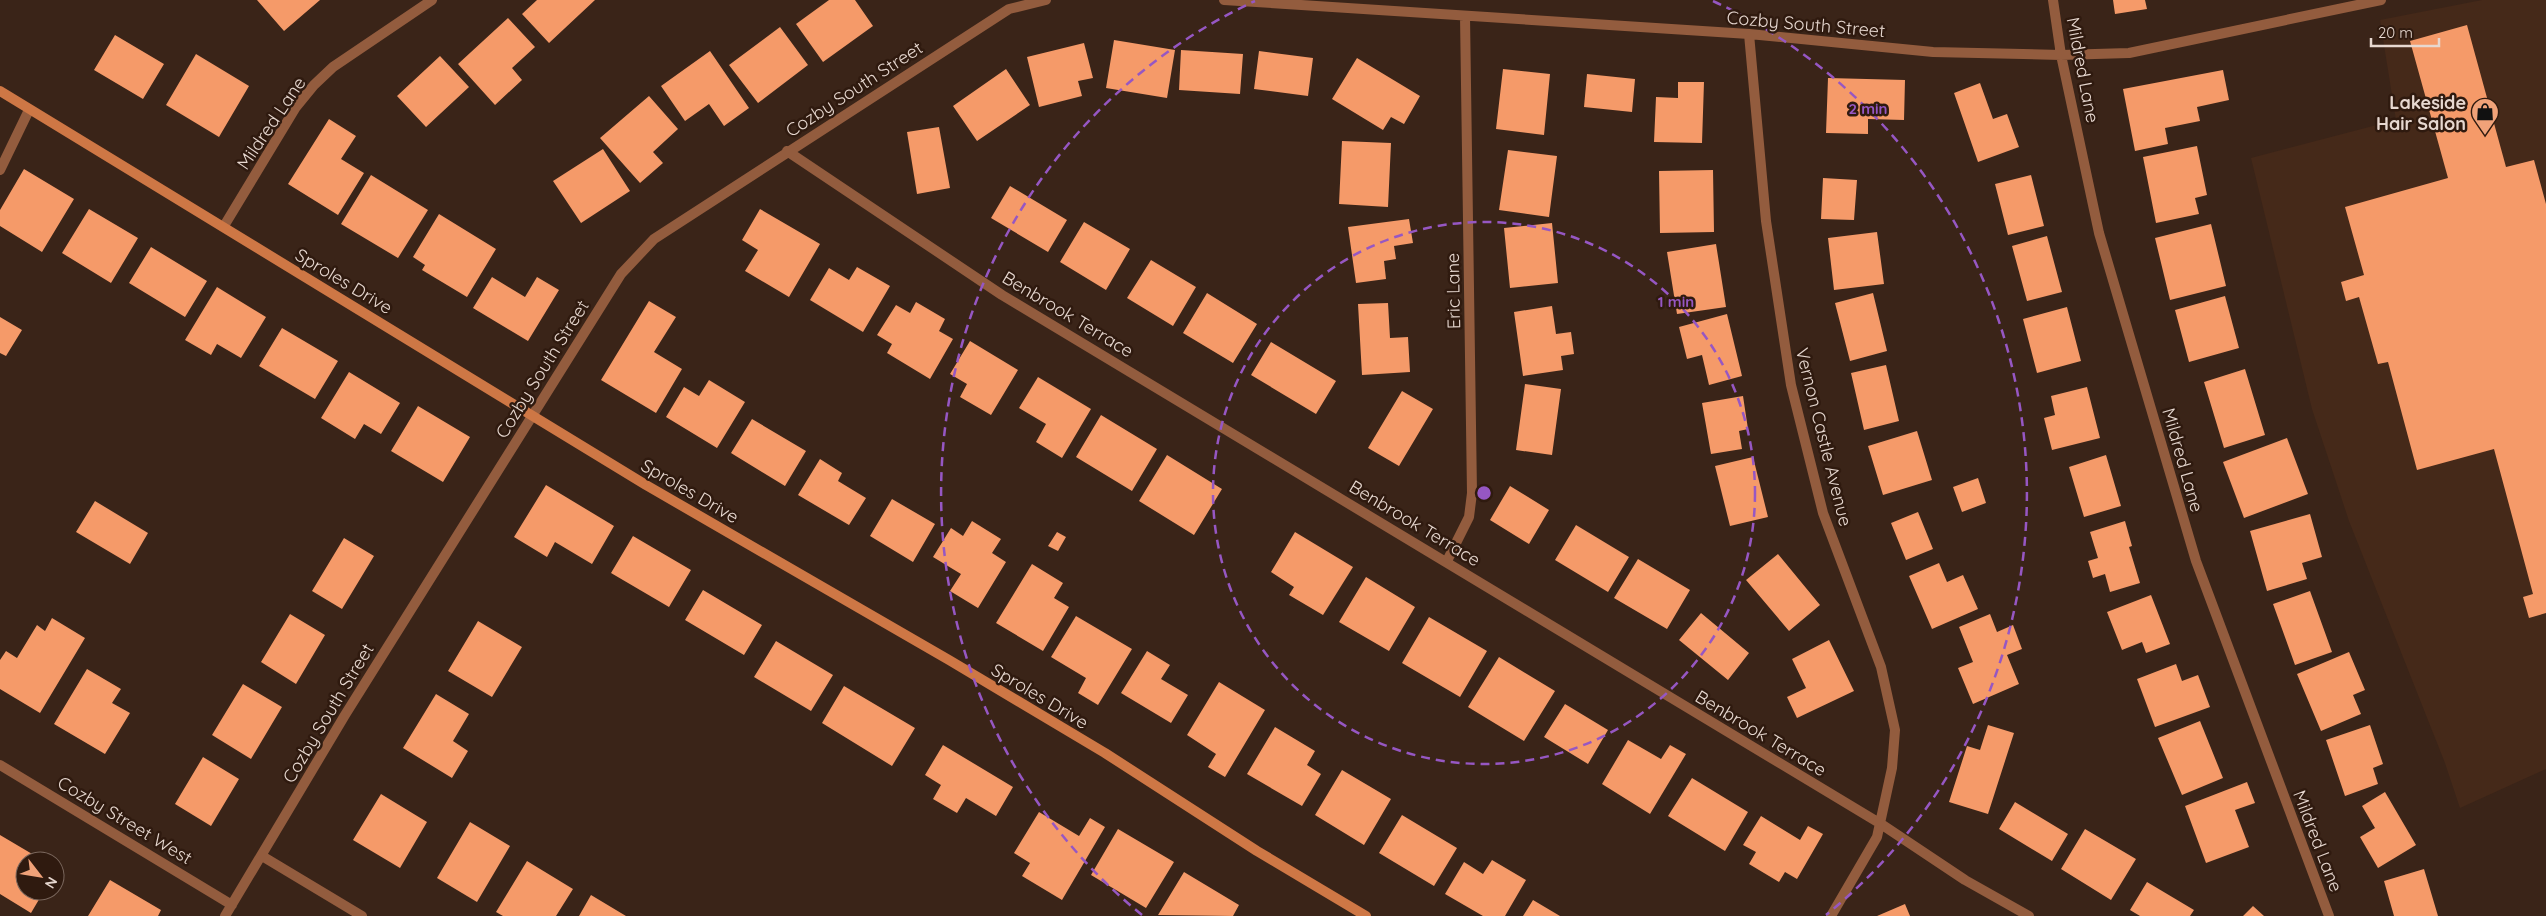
<svg xmlns="http://www.w3.org/2000/svg" width="2546" height="916" viewBox="0 0 2546 916" font-family="Quicksand,sans-serif">
<style>
.built{fill:#452919}
.building{fill:#f59a69}
.lines{fill:none;stroke-linecap:round;stroke-linejoin:round}
.street{stroke:#935c3e;stroke-width:10}
.secondary{stroke:#ce7745;stroke-width:10}
.ring{fill:none;stroke:#9657c3;stroke-width:2.5;stroke-dasharray:9 6}
.labels{text-anchor:middle;dominant-baseline:central;stroke-width:5;stroke-linejoin:round;paint-order:stroke}
.street-label{font-size:18px;fill:#e7d8d0;stroke:#2f1a0f}
.poi-label{font-size:18px;font-weight:bold;fill:#e7d8d0;stroke:#2f1a0f;text-anchor:end}
.centre{fill:#9657c3;stroke:#2f1a0f;stroke-width:2.5}
.ring-label{font-size:15px;text-anchor:middle;font-weight:bold;fill:#9657c3;stroke:#2f1a0f;stroke-width:5;stroke-linejoin:round;paint-order:stroke}
</style>
<rect width="100%" height="100%" fill="#3a2418"/>
<!-- built -->
<path class="built" d="M 2482,0 L 2546,0 L 2546,769 L 2460,808 L 2445,763 L 2349,521 L 2312,409 L 2251,158 L 2396,120 L 2380,20 Z"/>
<!-- building -->
<path class="building" d="M 257,0 L 320,0 L 284,31 Z
M 537,0 L 595,0 L 549,43 L 522,14 Z
M 829,0 L 855,0 L 873,26 L 823,62 L 796,24 Z
M 2113,0 L 2145,0 L 2147,9 L 2115,14 Z
M 508,18 L 535,47 L 512,68 L 522,80 L 495,105 L 458,64 Z
M 2467,25 L 2506,167 L 2534,160 L 2546,204 L 2546,613 L 2529,618 L 2523,597 L 2533,594 L 2494,449 L 2417,470 L 2388,362 L 2378,364 L 2359,297 L 2346,301 L 2341,282 L 2364,275 L 2345,207 L 2448,178 L 2410,41 Z
M 780,27 L 808,65 L 758,103 L 729,65 Z
M 115,35 L 164,64 L 143,99 L 94,70 Z
M 1114,40 L 1175,50 L 1167,98 L 1106,88 Z
M 1084,43 L 1093,78 L 1078,81 L 1082,96 L 1039,107 L 1027,57 Z
M 1181,50 L 1243,54 L 1240,94 L 1179,90 Z
M 710,51 L 749,108 L 724,126 L 709,104 L 685,121 L 661,86 Z
M 1259,51 L 1313,58 L 1308,96 L 1254,89 Z
M 196,54 L 249,86 L 219,137 L 166,105 Z
M 440,56 L 469,87 L 426,127 L 397,96 Z
M 1357,58 L 1420,96 L 1404,124 L 1391,117 L 1383,130 L 1332,99 Z
M 1006,69 L 1030,105 L 977,141 L 953,106 Z
M 1503,69 L 1550,74 L 1544,135 L 1496,129 Z
M 2223,70 L 2229,100 L 2197,107 L 2200,121 L 2165,128 L 2168,144 L 2135,151 L 2123,89 Z
M 1587,74 L 1635,79 L 1632,112 L 1584,107 Z
M 1828,78 L 1905,80 L 1904,120 L 1868,119 L 1868,134 L 1826,133 Z
M 1678,82 L 1704,82 L 1702,143 L 1654,142 L 1656,97 L 1678,98 Z
M 1980,83 L 1993,119 L 2007,114 L 2019,147 L 1978,162 L 1954,93 Z
M 649,96 L 678,129 L 653,152 L 663,163 L 640,183 L 600,138 Z
M 329,119 L 356,136 L 341,159 L 364,173 L 338,215 L 288,184 Z
M 939,127 L 950,188 L 917,194 L 907,132 Z
M 1342,141 L 1391,143 L 1388,207 L 1339,204 Z
M 2197,146 L 2207,195 L 2195,198 L 2199,214 L 2156,223 L 2143,157 Z
M 603,149 L 630,191 L 581,223 L 553,181 Z
M 1508,150 L 1557,156 L 1549,217 L 1499,210 Z
M 24,169 L 74,199 L 42,252 L 0,226 L 0,210 Z
M 1713,170 L 1714,232 L 1660,233 L 1659,171 Z
M 371,175 L 428,210 L 398,258 L 341,224 Z
M 2031,175 L 2044,226 L 2008,235 L 1995,184 Z
M 1823,178 L 1857,180 L 1854,220 L 1821,219 Z
M 1010,186 L 1067,220 L 1048,252 L 991,218 Z
M 89,209 L 138,238 L 111,283 L 62,253 Z
M 760,209 L 820,244 L 789,297 L 745,271 L 758,250 L 742,240 Z
M 439,214 L 496,249 L 467,297 L 422,270 L 425,265 L 413,257 Z
M 1409,219 L 1413,243 L 1394,246 L 1396,259 L 1384,261 L 1386,279 L 1356,283 L 1348,227 Z
M 1084,222 L 1130,249 L 1106,290 L 1060,262 Z
M 1552,223 L 1558,283 L 1510,288 L 1504,228 Z
M 2211,224 L 2226,286 L 2170,300 L 2155,238 Z
M 1877,232 L 1884,284 L 1834,290 L 1828,238 Z
M 2047,236 L 2062,292 L 2027,301 L 2012,246 Z
M 1716,244 L 1726,307 L 1677,314 L 1667,252 Z
M 151,247 L 207,281 L 185,317 L 129,283 Z
M 1151,260 L 1196,287 L 1173,326 L 1127,298 Z
M 857,267 L 890,286 L 863,332 L 810,300 L 829,268 L 849,280 Z
M 492,277 L 525,297 L 537,277 L 559,290 L 528,341 L 473,308 Z
M 217,287 L 266,317 L 241,358 L 217,344 L 211,355 L 185,340 Z
M 1207,293 L 1257,324 L 1233,363 L 1183,333 Z
M 1873,293 L 1887,351 L 1850,361 L 1835,303 Z
M 2225,296 L 2239,348 L 2189,362 L 2175,310 Z
M 649,301 L 676,317 L 654,352 L 682,369 L 656,413 L 601,380 Z
M 916,302 L 945,319 L 939,331 L 953,339 L 930,379 L 887,353 L 892,344 L 877,335 L 896,305 L 910,313 Z
M 1388,303 L 1390,338 L 1408,337 L 1410,372 L 1362,375 L 1358,304 Z
M 1552,306 L 1556,334 L 1571,332 L 1574,354 L 1561,356 L 1563,370 L 1523,376 L 1514,312 Z
M 2067,307 L 2081,361 L 2037,373 L 2023,319 Z
M 1727,314 L 1742,376 L 1709,385 L 1702,355 L 1687,359 L 1679,327 Z
M 0,317 L 22,330 L 6,356 L 0,353 Z
M 282,328 L 338,361 L 315,399 L 259,366 Z
M 970,341 L 1018,370 L 991,415 L 960,397 L 967,384 L 950,374 Z
M 1271,342 L 1336,381 L 1316,414 L 1251,375 Z
M 1886,365 L 1899,421 L 1864,430 L 1851,373 Z
M 2245,369 L 2265,435 L 2224,448 L 2204,382 Z
M 349,372 L 400,403 L 381,434 L 364,424 L 355,439 L 321,418 Z
M 1038,377 L 1091,409 L 1062,458 L 1036,442 L 1046,424 L 1019,408 Z
M 709,380 L 745,402 L 717,448 L 666,417 L 684,387 L 699,396 Z
M 1525,384 L 1561,389 L 1552,455 L 1516,450 Z
M 2087,387 L 2100,438 L 2052,450 L 2044,418 L 2055,415 L 2051,396 Z
M 1402,391 L 1433,409 L 1399,466 L 1368,448 Z
M 1743,396 L 1748,429 L 1739,431 L 1742,449 L 1711,454 L 1702,403 Z
M 418,406 L 470,437 L 443,482 L 391,451 Z
M 1101,415 L 1157,449 L 1132,491 L 1076,457 Z
M 752,419 L 806,451 L 785,486 L 731,453 Z
M 1917,431 L 1932,480 L 1883,495 L 1868,446 Z
M 2287,438 L 2308,494 L 2244,518 L 2223,462 Z
M 1167,455 L 1222,489 L 1194,535 L 1139,501 Z
M 2106,455 L 2121,506 L 2084,517 L 2069,467 Z
M 1753,457 L 1768,517 L 1730,526 L 1715,466 Z
M 820,459 L 842,473 L 838,481 L 866,498 L 849,525 L 798,495 Z
M 1978,478 L 1986,503 L 1962,512 L 1953,487 Z
M 546,485 L 614,526 L 592,564 L 555,542 L 547,557 L 514,537 Z
M 1510,486 L 1549,510 L 1529,544 L 1490,520 Z
M 892,499 L 935,524 L 913,562 L 870,536 Z
M 95,501 L 148,533 L 130,564 L 76,532 Z
M 1918,512 L 1933,549 L 1906,560 L 1891,523 Z
M 2310,514 L 2322,557 L 2302,563 L 2307,579 L 2267,591 L 2250,531 Z
M 972,521 L 1001,539 L 992,553 L 1006,562 L 978,608 L 950,591 L 961,574 L 933,557 L 951,528 L 963,536 Z
M 2125,521 L 2132,546 L 2129,547 L 2140,583 L 2110,592 L 2105,574 L 2093,578 L 2088,561 L 2098,558 L 2090,532 Z
M 1576,525 L 1629,557 L 1608,592 L 1555,560 Z
M 1057,532 L 1066,537 L 1058,551 L 1048,546 Z
M 1295,532 L 1353,567 L 1323,615 L 1289,595 L 1294,587 L 1271,572 Z
M 633,536 L 691,570 L 669,607 L 611,573 Z
M 344,538 L 374,556 L 342,609 L 312,591 Z
M 1778,554 L 1820,605 L 1789,631 L 1746,580 Z
M 1638,559 L 1690,590 L 1667,629 L 1614,598 Z
M 1939,563 L 1947,582 L 1963,575 L 1978,609 L 1932,629 L 1909,576 Z
M 1032,564 L 1063,583 L 1054,598 L 1069,607 L 1043,651 L 996,623 Z
M 1366,577 L 1415,607 L 1389,651 L 1339,622 Z
M 703,590 L 762,625 L 744,655 L 685,620 Z
M 2310,591 L 2332,652 L 2295,665 L 2273,604 Z
M 2151,595 L 2170,644 L 2146,653 L 2142,642 L 2122,650 L 2107,612 Z
M 1701,613 L 1749,653 L 1728,680 L 1679,640 Z
M 290,614 L 325,635 L 296,684 L 261,662 Z
M 1990,614 L 1997,632 L 2013,625 L 2022,649 L 2007,655 L 2019,684 L 1973,704 L 1958,668 L 1973,662 L 1959,627 Z
M 1076,616 L 1132,649 L 1098,705 L 1078,693 L 1086,678 L 1051,657 Z
M 1429,617 L 1487,651 L 1460,697 L 1402,663 Z
M 52,618 L 85,638 L 40,713 L 0,689 L 0,660 L 6,651 L 17,658 L 37,625 L 45,631 Z
M 478,621 L 522,647 L 492,697 L 448,671 Z
M 1829,640 L 1854,691 L 1797,718 L 1787,697 L 1806,688 L 1792,659 Z
M 776,641 L 833,675 L 811,711 L 754,677 Z
M 1147,651 L 1170,665 L 1161,679 L 1188,695 L 1171,723 L 1121,693 Z
M 2349,652 L 2365,690 L 2353,695 L 2361,714 L 2321,731 L 2297,674 Z
M 1499,657 L 1555,691 L 1524,741 L 1468,707 Z
M 2176,664 L 2182,681 L 2198,675 L 2210,707 L 2155,727 L 2137,679 Z
M 87,669 L 121,689 L 112,703 L 130,713 L 105,754 L 54,724 Z
M 1219,682 L 1265,710 L 1225,777 L 1208,767 L 1216,754 L 1187,735 Z
M 243,684 L 282,707 L 251,759 L 212,735 Z
M 844,686 L 915,728 L 892,766 L 822,723 Z
M 436,694 L 469,714 L 453,741 L 468,751 L 452,778 L 403,748 Z
M 1565,704 L 1608,730 L 1588,764 L 1544,737 Z
M 2200,721 L 2223,778 L 2182,795 L 2158,738 Z
M 1988,725 L 2014,733 L 1988,814 L 1949,802 L 1967,746 L 1980,750 Z
M 2370,725 L 2383,764 L 2373,768 L 2378,784 L 2345,796 L 2326,740 Z
M 1275,727 L 1315,751 L 1307,765 L 1321,774 L 1302,806 L 1247,774 Z
M 1628,740 L 1661,759 L 1670,745 L 1686,754 L 1650,814 L 1602,784 Z
M 943,745 L 1013,787 L 996,816 L 966,798 L 957,813 L 933,799 L 941,785 L 925,775 Z
M 203,757 L 239,779 L 211,826 L 175,804 Z
M 1342,770 L 1391,799 L 1364,845 L 1315,815 Z
M 1692,778 L 1748,812 L 1725,851 L 1668,816 Z
M 2247,782 L 2255,803 L 2235,810 L 2249,847 L 2206,863 L 2185,806 Z
M 2385,792 L 2416,845 L 2378,868 L 2360,837 L 2375,828 L 2362,806 Z
M 381,794 L 427,822 L 400,868 L 353,840 Z
M 2015,802 L 2068,834 L 2052,861 L 1999,829 Z
M 1039,812 L 1079,836 L 1090,818 L 1105,827 L 1062,900 L 1022,876 L 1030,863 L 1014,853 Z
M 1402,815 L 1457,848 L 1434,886 L 1379,853 Z
M 1761,816 L 1800,840 L 1808,826 L 1823,834 L 1797,879 L 1785,872 L 1779,882 L 1749,864 L 1756,852 L 1743,845 Z
M 470,822 L 510,846 L 477,902 L 437,878 Z
M 1118,829 L 1174,862 L 1146,908 L 1091,875 Z
M 2085,829 L 2136,859 L 2111,900 L 2061,869 Z
M 0,835 L 44,861 L 25,861 L 25,891 L 44,891 L 31,913 L 0,894 Z
M 1492,860 L 1526,880 L 1505,916 L 1483,916 L 1445,894 L 1464,862 L 1483,874 Z
M 527,861 L 573,889 L 556,916 L 503,916 L 496,912 Z
M 2424,869 L 2438,916 L 2394,916 L 2384,881 Z
M 1184,872 L 1239,905 L 1233,916 L 1158,915 Z
M 110,880 L 161,910 L 158,916 L 88,916 Z
M 2147,882 L 2194,910 L 2190,916 L 2140,916 L 2130,910 Z
M 591,895 L 626,916 L 579,916 Z
M 1533,900 L 1560,916 L 1523,916 Z
M 1905,904 L 1910,916 L 1877,916 Z
M 2253,906 L 2264,916 L 2243,916 Z"/>
<g class="lines">
<!-- street -->
<path class="street" d="M 1224,0 L 1749,34 L 1933,52 L 2061,55 L 2129,53 L 2381,0
M 2053,0 L 2061,55 L 2099,233 L 2196,561 L 2329,916
M 1749,34 L 1766,221 L 1791,385 L 1823,513 L 1881,667 L 1895,730 L 1892,768 L 1877,837 L 1831,916
M 787,151 L 1002,295 L 1881,824 L 1965,880 L 2029,916
M 0,170 L 29,110
M 224,226 L 296,107 L 314,85 L 333,67 L 432,0
M 1447,561 L 1469,517 L 1472,493 L 1465,16
M 0,765 L 232,905
M 262,856 L 362,916
M 225,916 L 345,715 L 621,274 L 654,239 L 1009,9 L 1046,0"/>
<!-- secondary -->
<path class="secondary" d="M 0,91 L 646,485 L 949,660 L 1105,753 L 1257,851 L 1366,916"/>
</g>
<!-- distance rings -->
<g class="ring">
<circle cx="1484" cy="493" r="271"/>
<path d="M1142 915A543 543 0 0 1 1255 1M1713 1A543 543 0 0 1 1826 915"/>
</g>
<!-- icons -->
<defs>
<symbol id="shop-pin" viewBox="-11 -11 22 30"><path d="M0 17L-7.5 6A9.5 9.5 0 1 1 7.5 6Z" fill="#f0a279" stroke="#2f1a0f"/><path d="M-5-2.5h2.3a2.7 3.5 0 0 1 5.4 0H5L5.5 6h-11ZM-1.5-2.5h3a1.5 2.3 0 0 0-3 0Z" fill="#111"/></symbol>
</defs>
<g fill-rule="evenodd">
<use href="#shop-pin" x="2469" y="96" width="32" height="43"/>
</g>
<g class="labels">
<!-- street labels -->
<g class="street-label">
<text transform="translate(1806 24) rotate(5)">Cozby South Street</text>
<text transform="translate(2083 70) rotate(79)">Mildred Lane</text>
<text transform="translate(854 89) rotate(-33)">Cozby South Street</text>
<text transform="translate(271 123) rotate(-56)">Mildred Lane</text>
<text transform="translate(344 281) rotate(31)">Sproles Drive</text>
<text transform="translate(1453 291) rotate(-91)">Eric Lane</text>
<text transform="translate(1068 314) rotate(31)">Benbrook Terrace</text>
<text transform="translate(542 369) rotate(-58)">Cozby South Street</text>
<text transform="translate(1824 437) rotate(76)">Vernon Castle Avenue</text>
<text transform="translate(2183 460) rotate(74)">Mildred Lane</text>
<text transform="translate(690 491) rotate(30)">Sproles Drive</text>
<text transform="translate(1415 523) rotate(31)">Benbrook Terrace</text>
<text transform="translate(1040 696) rotate(31)">Sproles Drive</text>
<text transform="translate(328 713) rotate(-59)">Cozby South Street</text>
<text transform="translate(1761 733) rotate(31)">Benbrook Terrace</text>
<text transform="translate(125 820) rotate(31)">Cozby Street West</text>
<text transform="translate(2318 841) rotate(69)">Mildred Lane</text>
</g>
<!-- poi labels -->
<g class="poi-label">
<text x="2466" y="102">Lakeside<tspan x="2466" dy="21">Hair Salon</tspan></text>
</g>
</g>
<circle cx="1484" cy="493" r="8" class="centre"/>
<g class="ring-label">
<text x="1868" y="114">2 min</text>
<text x="1676" y="307">1 min</text>
</g>
<!-- north arrow -->
<g transform="translate(40 876) rotate(121)"><circle r="24" fill="#2f1a0f" stroke="#79665c"/>
<path d="M0-4L9 19L0 12L-9 19Z" fill="#f0a279"/>
<text y="-8" font-size="14" font-weight="bold" text-anchor="middle" fill="#e7d8d0">N</text>
</g>
<!-- scale -->
<path d="M2371 38v8h68v-8" fill="none" stroke="#e7d8d0" stroke-width="2.5"/>
<text x="2378" y="38" font-size="15" fill="#e7d8d0" stroke="#2f1a0f" stroke-width="4" paint-order="stroke">20 m</text>
</svg>
